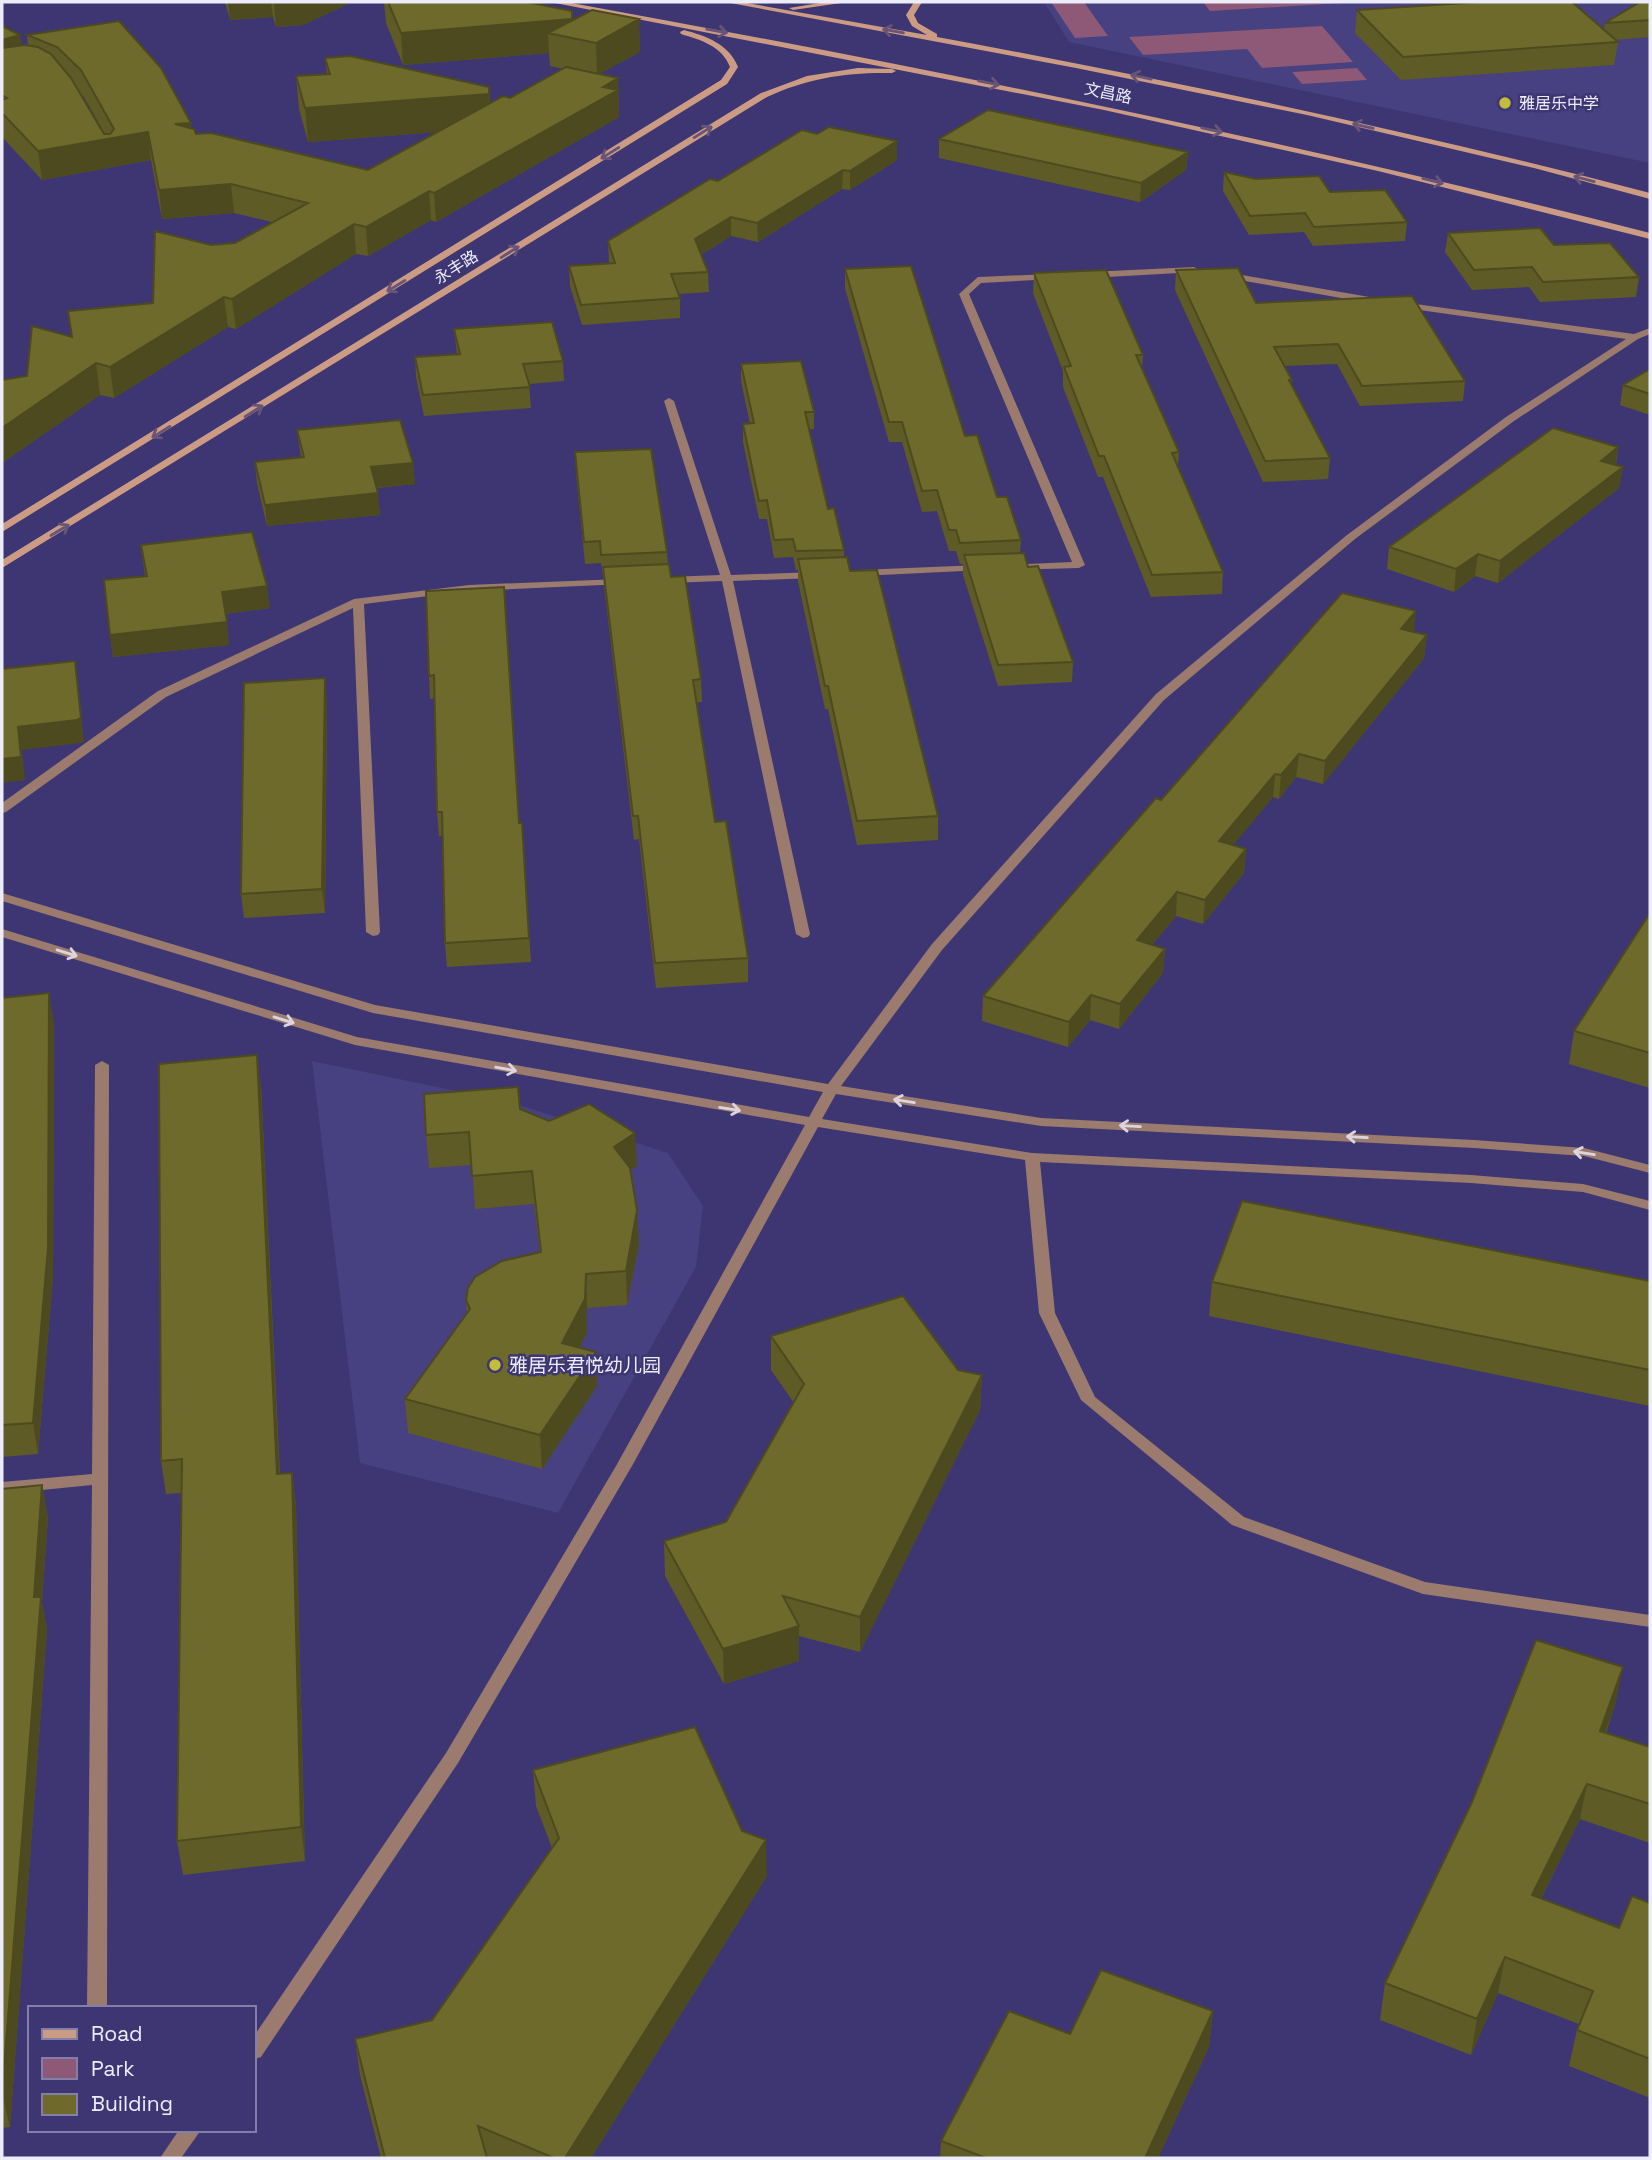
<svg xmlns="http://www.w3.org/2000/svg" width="1652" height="2160" viewBox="0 0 1652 2160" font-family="'Space Grotesk','Noto Sans SC',sans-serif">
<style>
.built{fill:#474081}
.green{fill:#8d5976}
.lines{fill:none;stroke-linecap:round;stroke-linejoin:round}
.street{fill:#9a7b6d;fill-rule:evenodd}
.secondary{fill:#cc9b84;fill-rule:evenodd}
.wall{fill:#5f5b26;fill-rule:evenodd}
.shaded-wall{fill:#4d4a1f}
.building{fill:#6e6a2c;stroke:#4d4a1f;stroke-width:2}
.oneway{stroke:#685477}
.oneway2{stroke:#dcd5df}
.poi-dot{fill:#c4bc3d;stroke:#3d3672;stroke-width:2.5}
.labels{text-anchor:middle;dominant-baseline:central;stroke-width:5;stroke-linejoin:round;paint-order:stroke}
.far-street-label{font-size:16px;fill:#ececfb;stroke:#3d3672}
.far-poi-label{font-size:16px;fill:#ececfb;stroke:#3d3672;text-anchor:start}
.poi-label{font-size:19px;fill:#ececfb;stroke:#3d3672;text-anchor:start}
</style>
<rect width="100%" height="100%" fill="#3d3672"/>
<!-- built -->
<path class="built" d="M 1044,2 L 1650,2 L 1650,163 L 1069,42 Z
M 312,1061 L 510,1102 L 668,1153 L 703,1206 L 696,1267 L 558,1513 L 360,1463 Z"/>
<!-- green -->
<path class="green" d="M 1051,2 L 1084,2 L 1108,36 L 1075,38 Z
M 1203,2 L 1359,2 L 1210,11 Z
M 1322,26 L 1353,62 L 1262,68 L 1247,49 L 1143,55 L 1129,37 Z
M 1357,68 L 1367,80 L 1302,84 L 1292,72 Z"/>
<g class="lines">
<!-- street -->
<path class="street" d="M 1194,267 L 1199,270 L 1197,272 L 1089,278 L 1084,275 L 1089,272 Z
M 1225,272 L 1381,299 L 1386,302 L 1381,305 L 1222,277 L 1222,273 Z
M 1051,274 L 1056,277 L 1054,279 L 981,283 L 969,294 L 1085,565 L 1079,568 L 1011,570 L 1007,569 L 1007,565 L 1072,562 L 959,294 L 978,277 Z
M 1401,302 L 1634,334 L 1650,328 L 1650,334 L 1638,339 L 1514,421 L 1355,539 L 1164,700 L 942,950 L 841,1086 L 1041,1118 L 1474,1140 L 1584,1148 L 1650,1165 L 1650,1173 L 1584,1156 L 1474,1148 L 1041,1126 L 836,1094 L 822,1119 L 1032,1153 L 1471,1175 L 1583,1184 L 1650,1201 L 1650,1210 L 1583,1192 L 1471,1183 L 1040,1162 L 1055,1313 L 1095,1397 L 1244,1517 L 1425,1582 L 1650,1615 L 1650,1627 L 1423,1594 L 1232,1525 L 1081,1400 L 1039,1313 L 1025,1160 L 818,1127 L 632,1466 L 458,1763 L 261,2057 L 254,2059 L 254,2036 L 446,1753 L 616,1466 L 805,1125 L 355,1045 L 2,937 L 2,929 L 357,1037 L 809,1117 L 823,1092 L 373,1013 L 2,901 L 2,893 L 375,1005 L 828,1084 L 932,944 L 1156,694 L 1347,535 L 1506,417 L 1626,339 L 1398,307 L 1396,305 Z
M 669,398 L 674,401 L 731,575 L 815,572 L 821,575 L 815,578 L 733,581 L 810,934 L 808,937 L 803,938 L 796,934 L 722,581 L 668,583 L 662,580 L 668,577 L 720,575 L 664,401 Z
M 980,565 L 984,566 L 984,570 L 860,576 L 854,573 L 860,570 Z
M 620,579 L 624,580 L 624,584 L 469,591 L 364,604 L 380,932 L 378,935 L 373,936 L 366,932 L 353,608 L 166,697 L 6,812 L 2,813 L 2,803 L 158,691 L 354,599 L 469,585 Z
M 102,1061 L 109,1065 L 107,2008 L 87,2008 L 92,1485 L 2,1494 L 2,1482 L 92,1474 L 95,1065 Z
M 179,2130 L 201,2130 L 181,2158 L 160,2158 Z"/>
<!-- secondary -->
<path class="secondary" d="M 550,2 L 566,2 C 930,68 1292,141 1650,233 L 1650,239 L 1378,171 L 1104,110 Z
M 725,2 L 741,2 L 927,35 L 912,26 L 906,15 L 914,2 L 922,2 L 914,15 L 918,23 L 937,34 L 937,37 C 1177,81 1415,132 1650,193 L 1650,199 L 1534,168 L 1307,115 L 1076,68 Z
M 826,2 L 848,2 L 793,10 L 789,8 Z
M 684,30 C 706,36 729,44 738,67 L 727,84 L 2,532 L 2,524 L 721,80 L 730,67 C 722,46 701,40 681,34 L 680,32 Z
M 858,68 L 892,69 L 896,71 L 892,73 C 848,72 807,78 767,97 L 2,568 L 2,560 L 761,93 L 807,76 Z"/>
</g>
<!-- wall -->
<path class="wall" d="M 225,2 L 352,2 L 303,25 L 276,27 L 273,17 L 230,20 Z
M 384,2 L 527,2 L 573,20 L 639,19 L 640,52 L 599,74 L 618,78 L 619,117 L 436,222 L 431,220 L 368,256 L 356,254 L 236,329 L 228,327 L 114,398 L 100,395 L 2,463 L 2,380 L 27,376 L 72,337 L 153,303 L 211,245 L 235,243 L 272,222 L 234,213 L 162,219 L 151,160 L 42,180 L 2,137 L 2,26 L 20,35 L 21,45 L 28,45 L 27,35 L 119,21 L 191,128 L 196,134 L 368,170 L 437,132 L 308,142 L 299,109 L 296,76 L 327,74 L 325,58 L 489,87 L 490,103 L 510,98 L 564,69 L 550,66 L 549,53 L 403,65 L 386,23 ZM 81,94 L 84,97 L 105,134 Z
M 1650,2 L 1650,37 L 1615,40 L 1618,42 L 1614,65 L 1401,80 L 1355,33 L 1357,10 L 1604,30 L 1605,23 Z
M 817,134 L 897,141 L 897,160 L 850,190 L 842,189 L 758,242 L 731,236 L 701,255 L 708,272 L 709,292 L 678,294 L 680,298 L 680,318 L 582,325 L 570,286 L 569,266 L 609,263 L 608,241 L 718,181 Z
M 939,139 L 1188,152 L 1186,170 L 1140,202 L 939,158 Z
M 1224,172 L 1256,179 L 1330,192 L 1407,222 L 1405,241 L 1313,246 L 1304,232 L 1249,235 L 1223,191 Z
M 1448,233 L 1554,245 L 1639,277 L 1636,297 L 1540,302 L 1529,287 L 1472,290 L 1445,252 Z
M 845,269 L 997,497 L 1021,540 L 1020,553 L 1028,567 L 1073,662 L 1072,682 L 998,686 L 963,575 L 963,564 L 960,564 L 956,551 L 949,551 L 937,511 L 922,512 L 902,442 L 889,442 L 845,288 Z
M 1176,270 L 1256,303 L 1465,381 L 1463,401 L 1360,406 L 1337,364 L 1284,366 L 1292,380 L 1291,385 L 1330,458 L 1328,479 L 1263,482 L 1175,290 Z
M 1034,273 L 1143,355 L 1142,369 L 1179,452 L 1178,466 L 1223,572 L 1222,594 L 1151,597 L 1103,477 L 1098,477 L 1063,387 L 1063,371 L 1033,293 Z
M 454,329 L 563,361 L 564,381 L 529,384 L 531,408 L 424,416 L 416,377 L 415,357 L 457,354 Z
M 741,364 L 814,412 L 814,429 L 809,429 L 828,509 L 844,550 L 844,557 L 850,571 L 938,816 L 938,840 L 857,845 L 828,709 L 825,709 L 798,581 L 798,570 L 796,570 L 793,557 L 774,558 L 767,519 L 759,519 L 743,442 L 743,424 L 750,424 L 741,381 Z
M 1650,369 L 1650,415 L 1620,405 L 1623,385 Z
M 297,430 L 413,463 L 415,484 L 377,488 L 380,515 L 267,526 L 257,483 L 255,462 L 301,457 Z
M 1618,447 L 1616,465 L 1623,467 L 1619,488 L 1498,583 L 1475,576 L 1454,592 L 1387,569 L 1389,547 Z
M 575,452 L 667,552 L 668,564 L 701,679 L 702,702 L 697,702 L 715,822 L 748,958 L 748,982 L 656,988 L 639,839 L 634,840 L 603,577 L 601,563 L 585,564 L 576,473 Z
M 141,545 L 270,608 L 225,614 L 229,645 L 113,657 L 110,635 L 145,576 Z
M 426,591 L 519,823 L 522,823 L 531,962 L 447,967 L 445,943 L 442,836 L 439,836 L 437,812 L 434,698 L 430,699 L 429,676 Z
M 1414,632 L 1427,635 L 1424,658 L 1323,784 L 1296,777 L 1279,799 L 1273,797 L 1233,845 L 1246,849 L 1244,873 L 1203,924 L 1176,916 L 1152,945 L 1165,949 L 1163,973 L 1119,1029 L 1090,1020 L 1068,1047 L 982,1021 L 983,996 L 1161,800 Z
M 327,701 L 325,913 L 244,918 L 241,894 Z
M 1650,913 L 1650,1088 L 1569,1064 L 1574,1031 Z
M 2,998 L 54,1022 L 53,1277 L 38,1454 L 2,1457 Z
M 261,1086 L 280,1474 L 292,1473 L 296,1506 L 305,1861 L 183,1875 L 177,1841 L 182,1493 L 166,1494 L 161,1461 Z
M 520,1109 L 637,1166 L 630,1170 L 639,1244 L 627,1305 L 587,1308 L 587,1333 L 579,1348 L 596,1352 L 597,1386 L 542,1469 L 408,1433 L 405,1399 L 467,1313 L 466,1300 L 540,1253 L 534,1204 L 475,1209 L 472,1165 L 429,1168 L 426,1135 Z
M 1650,1281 L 1650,1406 L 1209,1316 L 1212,1282 Z
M 771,1336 L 958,1370 L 982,1375 L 980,1410 L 860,1652 L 799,1636 L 799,1661 L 724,1684 L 665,1576 L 664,1541 L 726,1522 L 794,1403 L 771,1370 Z
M 42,1485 L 48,1518 L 42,1602 L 47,1629 L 10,2127 L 2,2128 L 2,1489 Z
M 1616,1702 L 1606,1733 L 1650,1747 L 1650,1843 L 1580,1819 L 1541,1899 L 1619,1928 L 1650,1903 L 1650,2098 L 1569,2066 L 1577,2030 L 1579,2024 L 1498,1993 L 1471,2055 L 1380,2020 L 1385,1983 Z
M 533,1770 L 742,1831 L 767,1876 L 591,2158 L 381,2158 L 360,2075 L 355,2039 L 432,2020 L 552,1848 L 536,1806 Z
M 1213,2011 L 1209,2047 L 1158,2158 L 940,2158 L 941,2141 L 1070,2034 Z"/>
<!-- shaded-wall -->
<path class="shaded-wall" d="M 228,2 L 271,2 L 273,17 L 230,20 Z
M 274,2 L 352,2 L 303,25 L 276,27 Z
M 572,11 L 573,38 L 548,33 L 549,53 L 403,65 L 401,33 Z
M 639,19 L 640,52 L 597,75 L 596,43 Z
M 20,35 L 24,62 L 2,67 L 2,40 Z
M 618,78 L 619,117 L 436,222 L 434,193 Z
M 489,87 L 491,128 L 308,142 L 305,108 Z
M 191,123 L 194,151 L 175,124 Z
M 148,132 L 151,160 L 42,180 L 38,151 Z
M 897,141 L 897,160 L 850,190 L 850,171 Z
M 1188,152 L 1186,170 L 1140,202 L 1141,183 Z
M 843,170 L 842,189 L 758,242 L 757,223 Z
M 231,184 L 234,213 L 162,219 L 159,190 Z
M 429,191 L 431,220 L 368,256 L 366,227 Z
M 731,217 L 731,236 L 696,258 L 695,239 Z
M 354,224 L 356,254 L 236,329 L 232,299 Z
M 224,297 L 228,327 L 114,398 L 110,367 Z
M 96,363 L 100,395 L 2,463 L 2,428 Z
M 1618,447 L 1615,468 L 1601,461 Z
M 413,463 L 415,484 L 373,488 L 371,467 Z
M 1623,467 L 1619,488 L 1498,583 L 1500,561 Z
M 378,493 L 380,515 L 267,526 L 265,505 Z
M 1478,554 L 1475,576 L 1454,592 L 1456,569 Z
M 267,586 L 270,608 L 224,614 L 222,592 Z
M 1416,611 L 1414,634 L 1401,629 Z
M 227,622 L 229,645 L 113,657 L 110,635 Z
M 1427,635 L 1424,658 L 1323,784 L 1325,761 Z
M 75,661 L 84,741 L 81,743 L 22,750 L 25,780 L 2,783 L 2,759 L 18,727 Z
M 325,678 L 327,701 L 325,913 L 322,889 Z
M 1299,754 L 1296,777 L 1279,799 L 1281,775 Z
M 1275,774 L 1273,797 L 1217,865 L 1219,841 Z
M 1246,849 L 1244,873 L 1203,924 L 1205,900 Z
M 1177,892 L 1176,916 L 1135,965 L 1137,940 Z
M 1165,949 L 1163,973 L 1119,1029 L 1120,1004 Z
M 49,993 L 54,1022 L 53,1277 L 38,1454 L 33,1423 Z
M 1091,995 L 1090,1020 L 1068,1047 L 1069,1022 Z
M 257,1055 L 261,1086 L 281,1507 L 277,1474 Z
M 635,1133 L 637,1166 L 616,1180 L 614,1147 Z
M 637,1210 L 639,1244 L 627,1305 L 626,1271 Z
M 586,1274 L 587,1308 L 587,1333 L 564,1377 L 562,1343 Z
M 596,1352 L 597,1386 L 542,1469 L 540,1435 Z
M 982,1375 L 980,1410 L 860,1652 L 860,1617 Z
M 292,1473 L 296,1506 L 305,1861 L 301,1827 Z
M 42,1485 L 48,1518 L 42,1602 L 47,1629 L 10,2127 L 2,2094 L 34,1597 Z
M 799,1626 L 799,1661 L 724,1684 L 723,1649 Z
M 1623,1667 L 1616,1702 L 1593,1767 L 1600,1731 Z
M 1587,1784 L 1580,1819 L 1525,1931 L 1532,1895 Z
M 766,1840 L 767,1876 L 591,2158 L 565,2158 Z
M 1505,1957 L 1498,1993 L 1471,2055 L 1477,2019 Z
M 1213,2011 L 1209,2047 L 1158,2158 L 1145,2158 Z"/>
<!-- building -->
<path class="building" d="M 388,2 L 527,2 L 572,11 L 572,19 L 401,33 Z
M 1482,2 L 1572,2 L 1618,42 L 1403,57 L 1357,10 Z
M 1640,2 L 1650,2 L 1650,20 L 1605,23 Z
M 592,10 L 639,19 L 596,43 L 548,33 Z
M 119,21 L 161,68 L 191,123 L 175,124 L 194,129 L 196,134 L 211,133 L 368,170 L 503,96 L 510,98 L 566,67 L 618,78 L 603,87 L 618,90 L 434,193 L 429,191 L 366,227 L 354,224 L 232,299 L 224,297 L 110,367 L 96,363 L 2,428 L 2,380 L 27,376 L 32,326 L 72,337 L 68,311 L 153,303 L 155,231 L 211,245 L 235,243 L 308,203 L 231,184 L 159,190 L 148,132 L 38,151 L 2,113 L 2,100 L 7,98 L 2,95 L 2,48 L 25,45 L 38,47 L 51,54 L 71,78 L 104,134 L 110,134 L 114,129 L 81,70 L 57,47 L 27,35 Z
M 2,26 L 20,35 L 2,40 Z
M 350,56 L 489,87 L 489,94 L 305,108 L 296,76 L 330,74 L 325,58 Z
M 988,110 L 1188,152 L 1141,183 L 939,139 Z
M 829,127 L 897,141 L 850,171 L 843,170 L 757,223 L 731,217 L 695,239 L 708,272 L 671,274 L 680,298 L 581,305 L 569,266 L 615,263 L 608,241 L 710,179 L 718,181 L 802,130 L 817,134 Z
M 1224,172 L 1256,179 L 1319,176 L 1330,192 L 1385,190 L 1407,222 L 1314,227 L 1305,213 L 1250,216 Z
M 1540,228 L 1554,245 L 1610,243 L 1639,277 L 1543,282 L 1532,267 L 1474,270 L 1448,233 Z
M 911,266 L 965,436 L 977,435 L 997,497 L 1007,497 L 1021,540 L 960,543 L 956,530 L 949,530 L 937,490 L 922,491 L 902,422 L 889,422 L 845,269 Z
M 1238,268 L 1256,303 L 1412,296 L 1465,381 L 1362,386 L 1338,344 L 1274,347 L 1292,380 L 1289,380 L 1330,458 L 1265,461 L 1176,270 Z
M 1106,270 L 1143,355 L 1136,355 L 1179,452 L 1172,453 L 1223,572 L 1152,575 L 1104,456 L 1099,456 L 1064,367 L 1071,366 L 1034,273 Z
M 552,322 L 563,361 L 523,364 L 530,387 L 423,395 L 415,357 L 460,354 L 454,329 Z
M 801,361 L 814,412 L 805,412 L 828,509 L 834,508 L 844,550 L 796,551 L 793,539 L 774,540 L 767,500 L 759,501 L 743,424 L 754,423 L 741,364 Z
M 1650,369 L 1650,394 L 1623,385 Z
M 400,420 L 413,463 L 371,467 L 378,493 L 265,505 L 255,462 L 304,457 L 297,430 Z
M 1553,428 L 1618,447 L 1601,461 L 1623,467 L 1500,561 L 1478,554 L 1456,569 L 1389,547 Z
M 651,449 L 667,552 L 601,555 L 600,541 L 584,542 L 575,452 Z
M 252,532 L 267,586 L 222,592 L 227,622 L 110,635 L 104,580 L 147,576 L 141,545 Z
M 1024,553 L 1028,567 L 1038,566 L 1073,662 L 998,665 L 964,555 Z
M 847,557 L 850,571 L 877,570 L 938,816 L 857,821 L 828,686 L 825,686 L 798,559 Z
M 669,564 L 671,577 L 685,576 L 701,679 L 693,680 L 715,822 L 726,821 L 748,958 L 655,963 L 638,816 L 633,816 L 603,567 Z
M 504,587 L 519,823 L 522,823 L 529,938 L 445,943 L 442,812 L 437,812 L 434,675 L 429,676 L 426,591 Z
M 1342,593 L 1416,611 L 1401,629 L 1427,635 L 1325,761 L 1299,754 L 1281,775 L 1275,774 L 1219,841 L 1246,849 L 1205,900 L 1177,892 L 1137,940 L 1165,949 L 1120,1004 L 1091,995 L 1069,1022 L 983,996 L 1156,798 L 1161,800 Z
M 75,661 L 81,718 L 77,720 L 18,727 L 21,757 L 2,759 L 2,669 Z
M 325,678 L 322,889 L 241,894 L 244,683 Z
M 1650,913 L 1650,1053 L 1574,1031 Z
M 49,993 L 48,1247 L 33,1423 L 2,1425 L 2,998 Z
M 257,1055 L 277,1474 L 292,1473 L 301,1827 L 177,1841 L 182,1459 L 161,1461 L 159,1064 Z
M 518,1087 L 520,1109 L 549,1121 L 589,1104 L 635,1133 L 614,1147 L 630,1168 L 637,1210 L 626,1271 L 586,1274 L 585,1299 L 562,1343 L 596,1352 L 540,1435 L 405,1399 L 470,1309 L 466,1300 L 468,1288 L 475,1277 L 502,1261 L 541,1252 L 532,1171 L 472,1176 L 469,1132 L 426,1135 L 424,1094 Z
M 1242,1201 L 1650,1281 L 1650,1370 L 1212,1282 Z
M 903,1296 L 958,1370 L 982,1375 L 860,1617 L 783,1596 L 799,1626 L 723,1649 L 664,1541 L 726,1522 L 804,1384 L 771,1336 Z
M 42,1485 L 34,1597 L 41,1597 L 2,2094 L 2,1489 Z
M 1536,1640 L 1623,1667 L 1600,1731 L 1650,1747 L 1650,1804 L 1587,1784 L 1532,1895 L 1619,1928 L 1632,1896 L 1650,1903 L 1650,2059 L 1577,2030 L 1593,1991 L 1505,1957 L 1477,2019 L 1385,1983 L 1472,1802 Z
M 695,1727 L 742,1831 L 766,1840 L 565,2158 L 554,2158 L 478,2126 L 487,2158 L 385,2158 L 355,2039 L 432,2020 L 559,1838 L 533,1770 Z
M 1101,1970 L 1213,2011 L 1145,2158 L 986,2158 L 941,2141 L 1009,2011 L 1070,2034 Z"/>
<!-- one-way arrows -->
<defs><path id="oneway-shaft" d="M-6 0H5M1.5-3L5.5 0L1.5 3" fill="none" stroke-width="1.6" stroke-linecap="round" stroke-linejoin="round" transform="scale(1.75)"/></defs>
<g class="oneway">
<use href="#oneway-shaft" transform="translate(717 31) rotate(10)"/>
<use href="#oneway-shaft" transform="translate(893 31) rotate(-170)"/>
<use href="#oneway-shaft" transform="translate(1141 77) rotate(-168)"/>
<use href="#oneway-shaft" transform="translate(989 83) rotate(11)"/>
<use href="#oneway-shaft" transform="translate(1363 126) rotate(-167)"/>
<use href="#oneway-shaft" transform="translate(1212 130) rotate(12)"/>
<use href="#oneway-shaft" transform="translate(703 132) rotate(-32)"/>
<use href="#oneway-shaft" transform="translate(610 153) rotate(148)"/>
<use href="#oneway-shaft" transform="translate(1584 179) rotate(-165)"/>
<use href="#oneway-shaft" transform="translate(1433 181) rotate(14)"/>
<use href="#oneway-shaft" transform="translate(510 252) rotate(-32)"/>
<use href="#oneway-shaft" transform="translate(396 286) rotate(148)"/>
<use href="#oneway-shaft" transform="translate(254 411) rotate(-32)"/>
<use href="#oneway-shaft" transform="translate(161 432) rotate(148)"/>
<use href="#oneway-shaft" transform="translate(60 530) rotate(-31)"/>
</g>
<g class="oneway2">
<use href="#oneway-shaft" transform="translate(67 953) rotate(17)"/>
<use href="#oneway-shaft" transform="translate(284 1020) rotate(17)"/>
<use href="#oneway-shaft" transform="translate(506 1069) rotate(10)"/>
<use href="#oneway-shaft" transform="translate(904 1101) rotate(-171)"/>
<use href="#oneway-shaft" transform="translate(730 1109) rotate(9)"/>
<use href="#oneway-shaft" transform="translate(1130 1126) rotate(-177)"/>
<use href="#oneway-shaft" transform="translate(1357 1137) rotate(-177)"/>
<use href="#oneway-shaft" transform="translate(1584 1153) rotate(-171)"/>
</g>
<!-- markers -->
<g class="poi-dot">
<circle cx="1505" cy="103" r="7"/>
<circle cx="495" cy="1365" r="7"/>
</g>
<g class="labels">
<!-- far-street labels -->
<g class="far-street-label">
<text transform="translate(1108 93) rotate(12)">文昌路</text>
<text transform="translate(456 267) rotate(-32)">永丰路</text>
</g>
<!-- far-poi labels -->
<g class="far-poi-label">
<text x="1519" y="103">雅居乐中学</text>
</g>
<!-- poi labels -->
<g class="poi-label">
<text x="509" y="1365">雅居乐君悦幼儿园</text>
</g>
</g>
<!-- border -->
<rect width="1652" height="2160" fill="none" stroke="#ececfb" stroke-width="7"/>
<!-- legend -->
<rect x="28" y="2006" width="228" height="126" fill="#3d3672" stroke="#837fa9" stroke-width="2"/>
<rect x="42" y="2029" width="35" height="10" fill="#cc9b84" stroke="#837fa9" stroke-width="2"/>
<text x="91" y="2041" font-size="21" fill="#ececfb">Road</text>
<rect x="42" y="2058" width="35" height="21" fill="#8d5976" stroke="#837fa9" stroke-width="2"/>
<text x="91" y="2076" font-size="21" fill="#ececfb">Park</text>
<rect x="42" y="2094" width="35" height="21" fill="#6e6a2c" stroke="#837fa9" stroke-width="2"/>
<text x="91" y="2111" font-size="21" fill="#ececfb">Building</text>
</svg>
